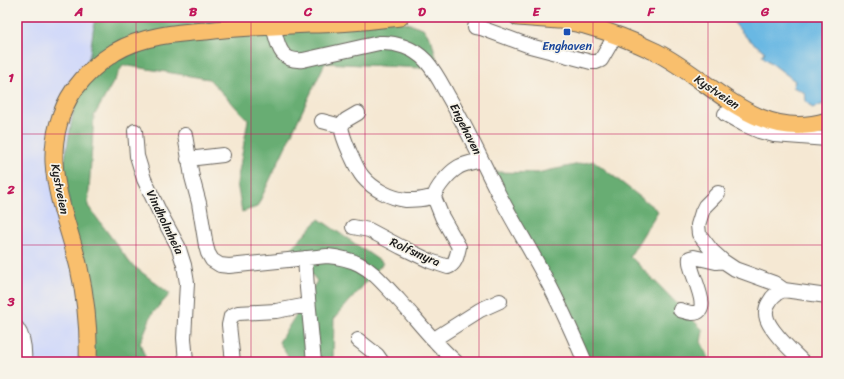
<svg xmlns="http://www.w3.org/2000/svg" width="844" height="379" viewBox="0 0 844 379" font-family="Sriracha,sans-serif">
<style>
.built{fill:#d1d9f9}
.forest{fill:#68ad73;stroke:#426448}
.water{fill:#69b8e3;stroke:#426a80}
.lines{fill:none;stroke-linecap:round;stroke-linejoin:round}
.minor-casing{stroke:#68635c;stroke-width:16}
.major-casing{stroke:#68635c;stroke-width:19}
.minor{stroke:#fff;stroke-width:14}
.major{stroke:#f9bf6d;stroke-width:17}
.grid{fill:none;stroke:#c2185b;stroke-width:1;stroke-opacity:0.55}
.transit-dot{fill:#1a4fb4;stroke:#f7f3e8;stroke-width:1.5}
.labels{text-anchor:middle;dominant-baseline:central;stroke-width:3.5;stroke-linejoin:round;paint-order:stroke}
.transit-label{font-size:12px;fill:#164399;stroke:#f7f3e8}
.street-label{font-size:12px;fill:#1c1c1c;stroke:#f7f3e8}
.neatline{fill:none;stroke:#c2185b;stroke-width:1.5}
.grid-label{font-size:13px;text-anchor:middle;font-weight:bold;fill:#c2185b}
</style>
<rect width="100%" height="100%" fill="#f7f3e8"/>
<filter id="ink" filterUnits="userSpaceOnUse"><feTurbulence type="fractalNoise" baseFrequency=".025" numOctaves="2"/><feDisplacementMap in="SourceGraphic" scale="8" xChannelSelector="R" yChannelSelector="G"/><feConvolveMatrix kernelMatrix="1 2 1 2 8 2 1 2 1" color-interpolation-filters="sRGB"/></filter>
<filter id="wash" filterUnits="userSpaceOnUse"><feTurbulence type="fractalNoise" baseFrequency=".012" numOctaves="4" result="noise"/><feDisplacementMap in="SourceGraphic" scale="16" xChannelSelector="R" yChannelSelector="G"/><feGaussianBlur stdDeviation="0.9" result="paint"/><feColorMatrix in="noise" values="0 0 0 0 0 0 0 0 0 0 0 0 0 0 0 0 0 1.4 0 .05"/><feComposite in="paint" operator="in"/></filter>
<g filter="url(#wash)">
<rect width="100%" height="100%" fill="#f5e8d3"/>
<!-- built -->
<path class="built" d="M 17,17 L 95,17 L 90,53 L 74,108 L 95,362 L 17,362 Z"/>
<!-- forest -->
<path class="forest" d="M 95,17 L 388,17 L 423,28 L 432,41 L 439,69 L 325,63 L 257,207 L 242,212 L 237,183 L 248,120 L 209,79 L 123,65 L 94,116 L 88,206 L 131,264 L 170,294 L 152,314 L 140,343 L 147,362 L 95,362 L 71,220 L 64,164 L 74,108 L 90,53 Z
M 594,161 L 658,211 L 630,256 L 703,330 L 701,342 L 711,362 L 586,362 L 495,172 L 537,173 Z
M 319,219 L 383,263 L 334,319 L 333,362 L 290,362 L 290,360 L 279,342 L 317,281 L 291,249 Z"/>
<!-- water -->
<path class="water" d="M 729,17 L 827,17 L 827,103 L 812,108 L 806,101 L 805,93 L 793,87 L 795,81 L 762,56 L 765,52 L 747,38 Z"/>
</g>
<g filter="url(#ink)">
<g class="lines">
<defs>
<path id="minor" d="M 273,26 C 278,44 279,62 303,60 L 379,43 C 396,42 414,48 426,61 C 435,71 441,83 447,94 C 465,125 480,157 496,189 C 512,220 530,249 546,279 C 561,306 573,334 585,362
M 475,27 L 481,28 L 530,46 L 591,62 L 596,62 L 601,60 L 612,41 L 614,34
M 358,113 L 346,120 L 341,126 C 342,135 346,144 350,153 C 354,161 357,170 363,177 C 373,189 390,198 406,200 C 411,200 417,200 422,199 C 426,199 429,197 434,197 C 436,188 449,173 457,168 C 464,163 474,163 481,159
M 725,114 L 743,124 L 759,131 L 774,135 L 827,139
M 322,121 L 341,126
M 135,131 L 137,156 L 144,179 L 159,211 L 178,246 L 184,265 L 187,283 L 184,338 L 186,362
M 185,135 L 192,177 L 199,203 L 206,246 L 208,253 L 212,260 L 220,265 L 229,266 L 327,256 C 338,257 349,259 359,264 C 375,272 386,287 398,299 C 417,320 435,344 456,362
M 188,159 L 223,155
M 718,193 L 705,206 L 702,212 L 698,225 L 699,234 L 712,251 L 723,261 L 735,269 L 774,283 L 784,290
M 353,227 L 369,230 L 401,247 L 430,261 L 448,267 C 456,264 457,255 459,247 L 442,217 L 434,197
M 305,258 L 307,288 L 314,362
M 680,310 C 684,311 688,313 692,313 C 716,314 687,270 690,258 L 694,257 L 716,262 L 723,261
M 17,328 C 24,338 25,349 24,362
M 433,339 L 439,336 L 480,310 L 500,301
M 358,340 L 377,355 L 382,362
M 233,362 L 229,325 L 231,316 L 238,313 L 276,311 L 308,305
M 803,362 C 793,352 771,332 767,319 C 765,313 766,306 770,301 C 773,295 778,292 784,290 L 827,296"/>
<path id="major" d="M 518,17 L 558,20
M 546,17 C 559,20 572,22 585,25 C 610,32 633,41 656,52 C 712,80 757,143 827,121
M 88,362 C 89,331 86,299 79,268 C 71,233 56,199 54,162 C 53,137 60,110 74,90 C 85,75 99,62 115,52 C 142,36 175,33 206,31 C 240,27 275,26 309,24 C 319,24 328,24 337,23 C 358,22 379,19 400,17"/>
</defs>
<!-- minor casing -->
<use href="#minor" class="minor-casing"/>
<!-- major casing -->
<use href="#major" class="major-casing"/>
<!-- minor -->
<use href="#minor" class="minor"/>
<!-- major -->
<use href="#major" class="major"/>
</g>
</g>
<!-- grid -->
<path class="grid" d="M 136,17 L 136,362M 251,17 L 251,362M 365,17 L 365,362M 479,17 L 479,362M 593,17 L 593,362M 708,17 L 708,362M 17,134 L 827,134M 17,245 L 827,245"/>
<!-- markers -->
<rect class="transit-dot" x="563" y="28" width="8" height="8" rx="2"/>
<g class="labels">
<!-- transit labels -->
<g class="transit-label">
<text x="567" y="46">Enghaven</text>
</g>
<!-- street labels -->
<g class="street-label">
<text transform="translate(717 92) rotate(34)">Kystveien</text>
<text transform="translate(466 129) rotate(63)">Engehaven</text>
<text transform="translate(60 189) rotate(79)">Kystveien</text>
<text transform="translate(165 222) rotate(64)">Vindholmheia</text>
<text transform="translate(415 252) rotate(24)">Rolfsmyra</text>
</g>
</g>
<!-- margin -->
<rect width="844" height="379" fill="none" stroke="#f7f3e8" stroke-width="44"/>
<rect x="22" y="22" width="800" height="335" class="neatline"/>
<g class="grid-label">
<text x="79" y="16">A</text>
<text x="193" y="16">B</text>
<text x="308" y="16">C</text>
<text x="422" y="16">D</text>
<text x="536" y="16">E</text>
<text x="651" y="16">F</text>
<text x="765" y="16">G</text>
<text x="11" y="82">1</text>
<text x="11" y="194">2</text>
<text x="11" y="306">3</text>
</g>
</svg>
